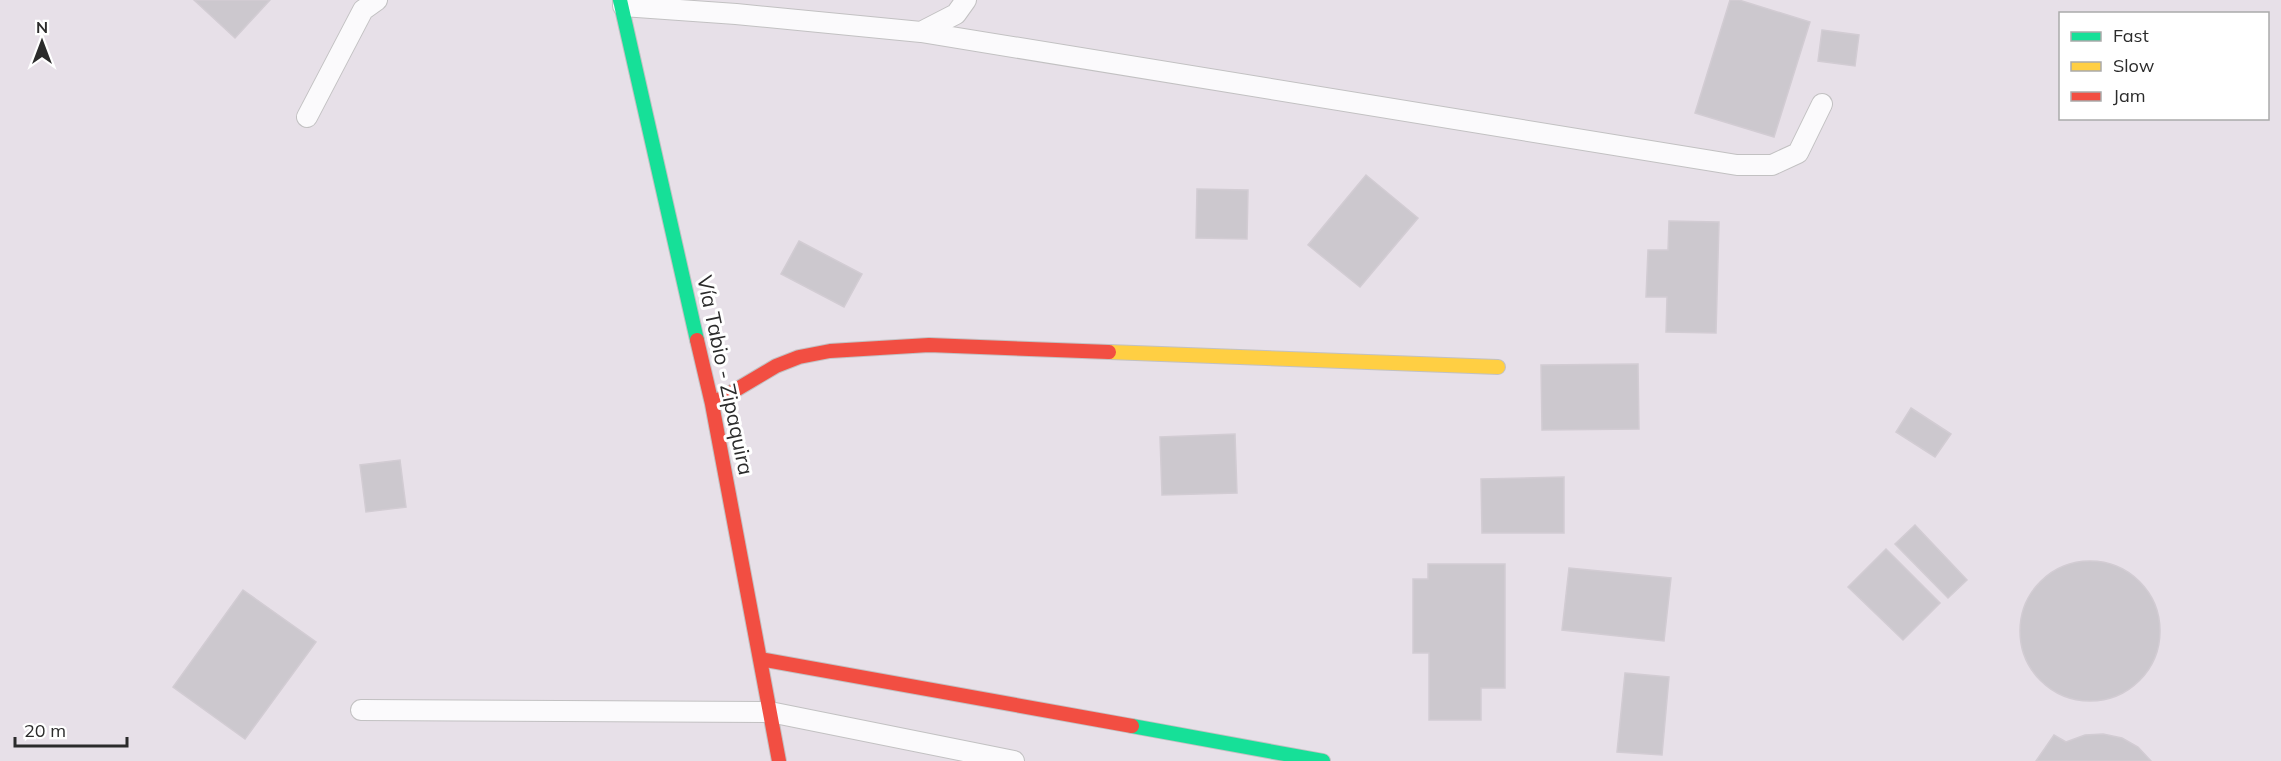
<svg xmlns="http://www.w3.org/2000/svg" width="2281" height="761" viewBox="0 0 2281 761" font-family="Mulish,sans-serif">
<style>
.building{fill:#ccc8ce;stroke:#d2ccd3;stroke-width:1.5}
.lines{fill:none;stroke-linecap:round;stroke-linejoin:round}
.lane-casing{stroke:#c2c1c2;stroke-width:22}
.fast-casing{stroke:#c2c1c2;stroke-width:16}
.slow-casing{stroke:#c2c1c2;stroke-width:16}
.jam-casing{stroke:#c2c1c2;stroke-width:16}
.lane{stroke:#fbfafc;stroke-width:20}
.fast{stroke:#16e098;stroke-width:14}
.slow{stroke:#ffcf43;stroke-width:14}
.jam{stroke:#f24e42;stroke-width:14}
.labels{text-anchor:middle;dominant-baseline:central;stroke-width:6;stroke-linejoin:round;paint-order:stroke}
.street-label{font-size:21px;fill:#2b2b2b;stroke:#fff}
</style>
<rect width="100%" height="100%" fill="#e7e0e8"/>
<!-- building -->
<path class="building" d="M 194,0 L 270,0 L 235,38 Z
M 1730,0 L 1739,0 L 1810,22 L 1774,137 L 1695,113 Z
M 1822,30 L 1859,35 L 1855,66 L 1818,61 Z
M 1366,175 L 1418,218 L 1360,287 L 1308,245 Z
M 1197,189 L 1248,190 L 1247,239 L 1196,238 Z
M 1669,221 L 1719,222 L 1716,333 L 1666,332 L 1667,297 L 1646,297 L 1648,250 L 1668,250 Z
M 799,241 L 862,274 L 844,307 L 781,274 Z
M 1638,364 L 1639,429 L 1542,430 L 1541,365 Z
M 1911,408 L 1951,434 L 1935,457 L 1896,432 Z
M 1235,434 L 1237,493 L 1162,495 L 1160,437 Z
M 400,460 L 406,507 L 366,512 L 360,465 Z
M 1564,477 L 1564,533 L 1482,533 L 1481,479 Z
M 1915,525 L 1967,580 L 1948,598 L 1895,544 Z
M 1886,549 L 1940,603 L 1903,640 L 1848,587 Z
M2020 631a70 70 0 1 1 140 0a70 70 0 1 1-140 0Z
M 1428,564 L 1505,564 L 1505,688 L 1481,688 L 1481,720 L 1429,720 L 1429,653 L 1413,653 L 1413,579 L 1428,579 Z
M 1569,568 L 1671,578 L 1664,641 L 1562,630 Z
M 243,590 L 316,642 L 245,739 L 173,687 Z
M 1625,673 L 1669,677 L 1662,755 L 1617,752 Z
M 2103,734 L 2122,738 L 2138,747 L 2151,761 L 2036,761 L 2054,735 L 2066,742 L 2085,735 Z"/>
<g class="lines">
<defs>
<path id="lane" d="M 623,6 L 736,14 L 921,32 L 1737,165 L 1772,165 L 1798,153 L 1822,104
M 921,32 L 956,14 L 966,0
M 307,117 L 363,10 L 377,0
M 361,710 L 770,712 L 1014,761"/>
<path id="fast" d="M 620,0 L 697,340
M 1132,726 L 1323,761"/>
<path id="slow" d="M 1109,352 L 1498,367"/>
<path id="jam" d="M 697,340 L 712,404 L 779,761
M 712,404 L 776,366 L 799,357 L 830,351 L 929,345 L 1109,352
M 760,659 L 1132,726"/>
</defs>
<!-- lane casing -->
<use href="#lane" class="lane-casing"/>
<!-- fast casing -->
<use href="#fast" class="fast-casing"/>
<!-- slow casing -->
<use href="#slow" class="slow-casing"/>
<!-- jam casing -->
<use href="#jam" class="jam-casing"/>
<!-- lane -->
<use href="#lane" class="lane"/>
<!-- fast -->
<use href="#fast" class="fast"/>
<!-- slow -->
<use href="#slow" class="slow"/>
<!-- jam -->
<use href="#jam" class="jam"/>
</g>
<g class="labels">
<!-- street labels -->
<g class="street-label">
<text transform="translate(726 375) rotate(78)">Vía Tabio - Zipaquira</text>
</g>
</g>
<!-- legend -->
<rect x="2059" y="12" width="210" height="108" fill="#ffffff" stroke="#aaaaaa" stroke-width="1.5"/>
<rect x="2071" y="32" width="30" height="9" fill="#16e098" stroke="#aaaaaa" stroke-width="1.5"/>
<text x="2113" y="42" font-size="18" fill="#2b2b2b">Fast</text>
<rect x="2071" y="62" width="30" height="9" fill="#ffcf43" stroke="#aaaaaa" stroke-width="1.5"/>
<text x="2113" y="72" font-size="18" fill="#2b2b2b">Slow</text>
<rect x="2071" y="92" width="30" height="9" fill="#f24e42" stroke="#aaaaaa" stroke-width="1.5"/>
<text x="2113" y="102" font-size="18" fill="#2b2b2b">Jam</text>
<!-- north arrow -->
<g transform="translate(42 42)" stroke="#ffffff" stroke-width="4.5" paint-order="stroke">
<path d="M0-4.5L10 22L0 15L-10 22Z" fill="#2b2b2b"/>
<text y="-9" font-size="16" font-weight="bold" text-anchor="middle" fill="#2b2b2b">N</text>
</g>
<!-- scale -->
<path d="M15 737v9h112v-9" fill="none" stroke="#2b2b2b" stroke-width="3"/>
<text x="24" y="737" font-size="18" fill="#2b2b2b" stroke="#ffffff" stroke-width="4.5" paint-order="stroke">20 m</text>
</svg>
